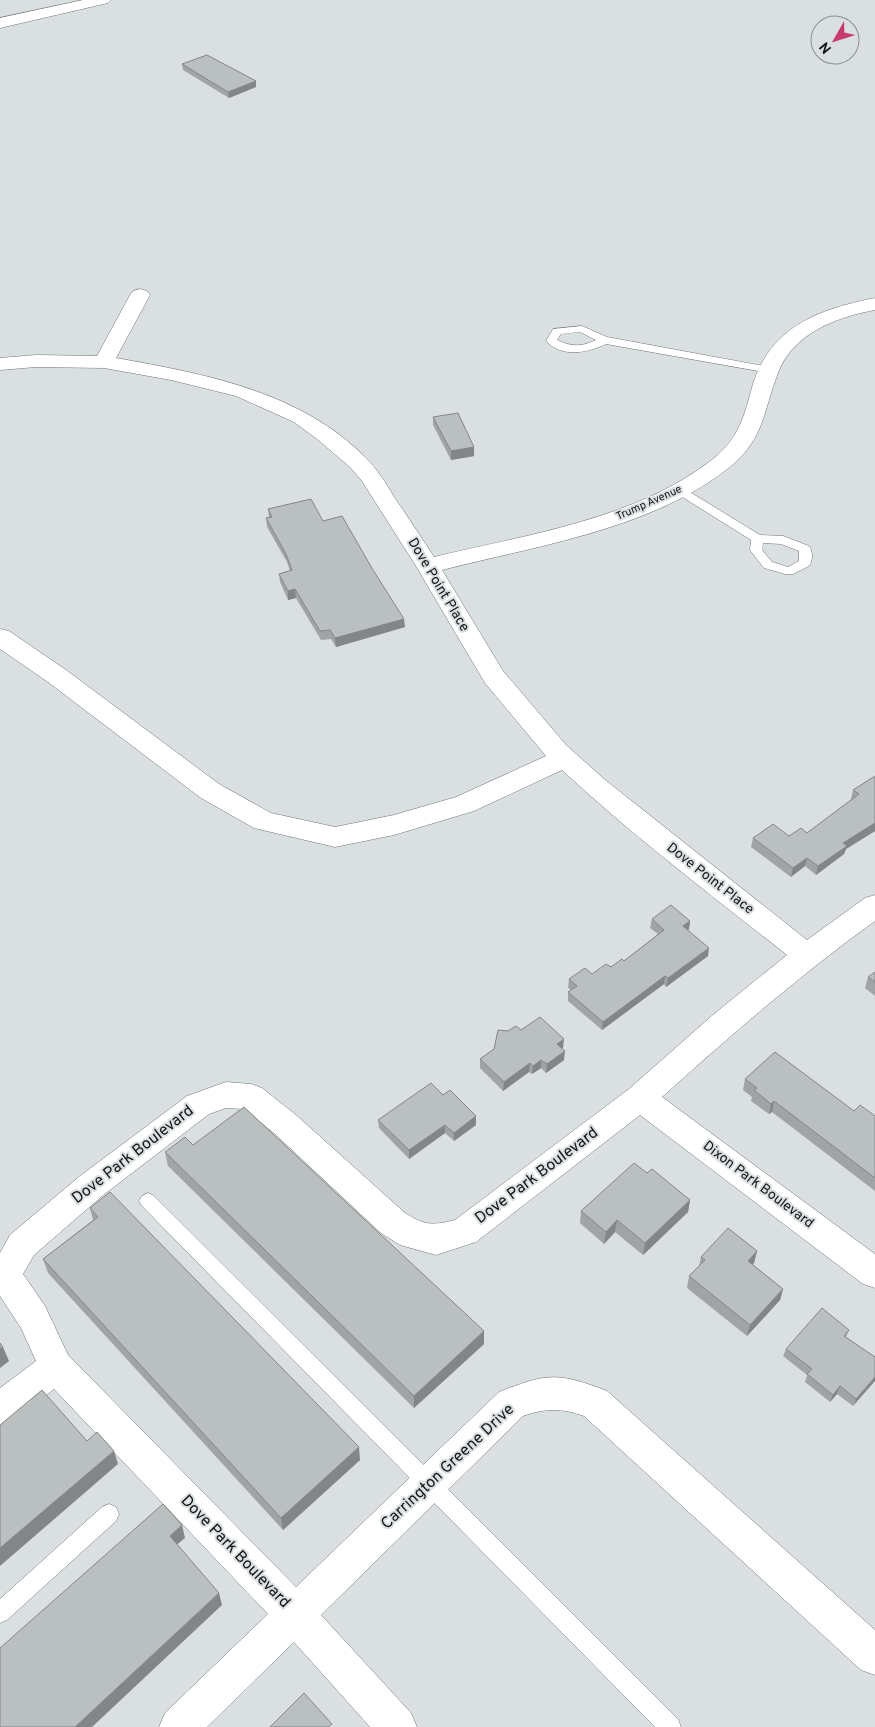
<svg xmlns="http://www.w3.org/2000/svg" width="875" height="1727" viewBox="0 0 875 1727" font-family="Overpass,sans-serif">
<style>
.lines{fill:none;stroke-linecap:round;stroke-linejoin:round}
.lane-casing{stroke:#707576;stroke-width:1}
.street-casing{stroke:#707576;stroke-width:1}
.lane{fill:#fff;fill-rule:evenodd}
.street{fill:#fff;fill-rule:evenodd}
.wall{fill:#a0a4a5}
.shaded-wall{fill:#828686}
.building{fill:#babfc0;stroke:#828686}
.labels{text-anchor:middle;dominant-baseline:central;stroke-width:4;stroke-linejoin:round;paint-order:stroke}
.far-street-label{font-size:11px;fill:#131515;stroke:#dae0e1}
.street-label{font-size:14px;fill:#131515;stroke:#dae0e1}
.near-street-label{font-size:16px;fill:#131515;stroke:#dae0e1}
</style>
<rect width="100%" height="100%" fill="#dae0e1"/>
<g class="lines">
<defs>
<path id="lane" d="M 582,326 L 607,337 L 769,367 L 775,370 L 769,373 L 606,344 C 587,353 562,358 546,341 L 553,329 ZM 580,332 L 596,340 C 581,347 572,347 557,340 L 561,334 Z
M 680,486 L 760,535 L 783,536 L 809,546 C 813,551 813,561 809,566 L 793,574 L 785,574 L 764,568 L 750,550 L 751,540 L 676,493 L 674,490 ZM 763,543 L 781,544 L 799,551 L 799,561 L 788,567 L 772,562 L 762,550 Z
M 148,1193 L 154,1196 L 678,1719 L 681,1727 L 655,1727 L 142,1206 L 139,1201 L 142,1196 Z
M 109,1504 L 116,1507 L 119,1514 L 116,1521 L 7,1620 L 0,1623 L 0,1599 L 102,1507 Z"/>
<path id="street" d="M 83,0 L 111,0 L 108,3 L 0,28 L 0,18 Z
M 140,289 L 147,291 L 150,295 L 116,358 C 205,374 299,391 365,457 C 377,469 386,483 394,497 C 408,517 421,537 434,557 C 526,535 637,519 713,459 C 740,437 744,416 753,384 C 771,326 820,309 875,298 L 875,310 C 837,317 793,333 778,373 C 762,414 765,440 726,470 C 648,530 535,546 442,570 L 503,671 L 566,745 L 604,779 L 807,940 L 865,898 L 875,895 L 875,921 C 800,975 731,1035 662,1097 L 875,1254 L 875,1288 L 863,1284 L 640,1115 L 476,1242 L 436,1255 L 400,1245 L 381,1233 L 274,1133 L 244,1109 L 226,1108 L 209,1114 L 102,1196 L 34,1255 L 23,1274 L 45,1306 L 68,1355 L 296,1587 L 499,1392 C 547,1373 558,1372 607,1391 L 875,1630 L 875,1675 L 861,1670 L 584,1416 C 561,1408 546,1408 523,1416 L 321,1615 L 411,1713 L 417,1727 L 370,1727 L 294,1642 L 207,1727 L 159,1727 L 165,1713 L 268,1614 L 54,1389 L 12,1422 L 0,1427 L 0,1388 L 36,1361 L 21,1328 L 0,1296 L 0,1253 L 10,1235 L 80,1176 L 187,1096 L 226,1082 L 251,1084 L 262,1088 L 296,1115 L 405,1213 C 424,1225 432,1226 455,1220 L 629,1089 L 714,1014 L 787,955 C 711,895 633,836 562,770 L 474,811 L 394,835 L 335,847 L 254,828 L 201,798 L 48,682 L 0,649 L 0,629 L 9,631 L 66,670 L 219,784 L 271,813 L 335,827 L 394,815 L 456,797 L 546,756 L 485,683 L 416,566 L 362,481 L 350,467 L 317,439 L 294,422 L 236,396 L 171,380 L 104,368 L 36,367 L 0,370 L 0,358 L 36,355 L 97,356 L 130,295 L 133,291 Z"/>
</defs>
<!-- lane casing -->
<use href="#lane" class="lane-casing"/>
<!-- street casing -->
<use href="#street" class="street-casing"/>
<!-- lane -->
<use href="#lane" class="lane"/>
<!-- street -->
<use href="#street" class="street"/>
</g>
<!-- wall -->
<path class="wall" d="M 182,64 L 256,81 L 256,87 L 229,98 L 183,70 Z
M 433,417 L 474,447 L 474,456 L 451,460 L 433,425 Z
M 268,509 L 323,521 L 405,627 L 336,647 L 331,639 L 321,640 L 296,598 L 288,600 L 280,582 L 279,574 L 290,571 L 287,562 L 267,527 L 266,518 L 269,517 Z
M 875,776 L 875,831 L 846,849 L 844,854 L 816,875 L 805,866 L 791,877 L 751,847 L 753,838 L 789,836 L 807,833 L 852,799 L 851,799 L 853,790 Z
M 652,919 L 690,921 L 689,929 L 688,930 L 708,956 L 666,987 L 664,984 L 602,1030 L 568,1001 L 568,992 L 571,990 L 568,988 L 569,979 L 592,974 L 611,967 L 624,961 L 658,934 L 650,928 Z
M 875,972 L 875,996 L 865,988 L 868,977 Z
M 521,1030 L 563,1048 L 562,1049 L 564,1060 L 546,1073 L 541,1068 L 532,1074 L 529,1072 L 503,1091 L 480,1068 L 480,1059 L 494,1049 L 508,1031 Z
M 745,1079 L 854,1111 L 875,1116 L 875,1191 L 772,1112 L 769,1114 L 751,1101 L 752,1097 L 743,1090 Z
M 443,1095 L 476,1116 L 476,1125 L 454,1141 L 445,1133 L 409,1159 L 379,1128 L 378,1120 Z
M 193,1145 L 484,1331 L 484,1344 L 414,1408 L 168,1166 L 165,1152 Z
M 647,1173 L 690,1200 L 688,1212 L 643,1255 L 615,1232 L 604,1244 L 580,1223 L 581,1211 Z
M 90,1208 L 360,1460 L 283,1530 L 48,1273 L 43,1259 L 93,1220 Z
M 757,1251 L 754,1263 L 752,1264 L 783,1289 L 780,1300 L 747,1336 L 687,1288 L 689,1276 L 699,1266 L 701,1257 Z
M 849,1330 L 846,1337 L 875,1357 L 853,1406 L 837,1394 L 830,1402 L 805,1382 L 807,1375 L 783,1356 L 786,1349 Z"/>
<!-- shaded-wall -->
<path class="shaded-wall" d="M 256,81 L 256,87 L 229,98 L 228,92 Z
M 474,447 L 474,456 L 451,460 L 451,451 Z
M 295,589 L 296,598 L 288,600 L 288,591 Z
M 404,619 L 405,627 L 336,647 L 335,638 Z
M 875,823 L 875,831 L 846,849 L 844,854 L 816,875 L 818,866 L 843,843 Z
M 807,858 L 805,866 L 791,877 L 793,868 Z
M 690,921 L 689,929 L 681,935 L 683,926 Z
M 709,948 L 708,956 L 666,987 L 668,978 Z
M 665,976 L 664,984 L 602,1030 L 603,1022 Z
M 564,1039 L 563,1048 L 556,1053 L 557,1044 Z
M 565,1051 L 564,1060 L 546,1073 L 547,1064 Z
M 541,1060 L 541,1068 L 532,1074 L 533,1066 Z
M 530,1063 L 529,1072 L 503,1091 L 504,1082 Z
M 774,1101 L 772,1112 L 769,1114 L 771,1104 Z
M 476,1116 L 476,1125 L 454,1141 L 454,1133 Z
M 445,1125 L 445,1133 L 409,1159 L 409,1150 Z
M 690,1200 L 688,1212 L 643,1255 L 645,1243 Z
M 617,1220 L 615,1232 L 604,1244 L 606,1232 Z
M 757,1251 L 754,1263 L 745,1272 L 748,1261 Z
M 783,1289 L 780,1300 L 747,1336 L 750,1325 Z
M 484,1331 L 484,1344 L 414,1408 L 414,1396 Z
M 3,1347 L 9,1361 L 0,1368 L 0,1349 Z
M 875,1377 L 875,1381 L 853,1406 L 856,1399 Z
M 840,1386 L 837,1394 L 830,1402 L 833,1395 Z
M 359,1447 L 360,1460 L 283,1530 L 281,1518 Z
M 114,1451 L 118,1464 L 0,1566 L 0,1548 Z
M 182,1525 L 185,1538 L 173,1548 L 170,1536 Z
M 219,1593 L 222,1605 L 92,1727 L 75,1727 Z"/>
<!-- building -->
<path class="building" d="M 207,55 L 256,81 L 228,92 L 182,64 Z
M 458,413 L 474,447 L 451,451 L 433,417 Z
M 311,499 L 323,521 L 342,516 L 373,570 L 404,619 L 335,638 L 330,630 L 320,631 L 295,589 L 288,591 L 279,574 L 292,570 L 286,554 L 266,518 L 272,517 L 268,509 Z
M 875,776 L 875,823 L 843,843 L 847,846 L 818,866 L 807,858 L 793,868 L 753,838 L 773,824 L 789,836 L 801,828 L 807,833 L 859,794 L 853,790 Z
M 671,905 L 690,921 L 683,926 L 709,948 L 668,978 L 665,976 L 603,1022 L 568,992 L 577,986 L 569,979 L 585,968 L 592,974 L 606,964 L 611,967 L 622,959 L 624,961 L 664,930 L 652,919 Z
M 875,972 L 875,982 L 868,977 Z
M 540,1017 L 564,1039 L 557,1044 L 565,1051 L 547,1064 L 541,1060 L 533,1066 L 530,1063 L 504,1082 L 480,1059 L 494,1049 L 498,1030 L 508,1031 L 516,1026 L 521,1030 Z
M 775,1052 L 854,1111 L 860,1105 L 875,1116 L 875,1178 L 774,1101 L 771,1104 L 754,1090 L 757,1088 L 745,1079 Z
M 431,1083 L 443,1095 L 450,1090 L 476,1116 L 454,1133 L 445,1125 L 409,1150 L 378,1120 Z
M 244,1107 L 484,1331 L 414,1396 L 165,1152 L 185,1137 L 193,1145 Z
M 634,1163 L 647,1173 L 652,1169 L 690,1200 L 645,1243 L 617,1220 L 606,1232 L 581,1211 Z
M 110,1192 L 359,1447 L 281,1518 L 43,1259 L 98,1217 L 90,1208 Z
M 728,1228 L 757,1251 L 748,1261 L 783,1289 L 750,1325 L 689,1276 L 705,1260 L 701,1257 Z
M 822,1308 L 849,1330 L 844,1336 L 875,1357 L 875,1377 L 856,1399 L 840,1386 L 833,1395 L 807,1374 L 812,1369 L 786,1349 Z
M 0,1343 L 3,1347 L 0,1349 Z
M 42,1390 L 87,1441 L 97,1432 L 114,1451 L 0,1548 L 0,1425 Z
M 163,1504 L 182,1525 L 170,1536 L 219,1593 L 75,1727 L 0,1727 L 0,1648 Z
M 304,1693 L 332,1724 L 328,1727 L 270,1727 Z"/>
<g class="labels">
<!-- far-street labels -->
<g class="far-street-label">
<text transform="translate(649 503) rotate(-24)">Trump Avenue</text>
</g>
<!-- street labels -->
<g class="street-label">
<text transform="translate(438 585) rotate(59)">Dove Point Place</text>
<text transform="translate(710 879) rotate(38)">Dove Point Place</text>
<text transform="translate(758 1185) rotate(37)">Dixon Park Boulevard</text>
</g>
<!-- near-street labels -->
<g class="near-street-label">
<text transform="translate(133 1155) rotate(-38)">Dove Park Boulevard</text>
<text transform="translate(537 1176) rotate(-37)">Dove Park Boulevard</text>
<text transform="translate(448 1467) rotate(-43)">Carrington Greene Drive</text>
<text transform="translate(235 1552) rotate(46)">Dove Park Boulevard</text>
</g>
</g>
<!-- north arrow -->
<g transform="translate(835 40) rotate(231)"><circle r="24" fill="#dae0e1" stroke="#8a8f8f"/>
<path d="M0-4L9 19L0 12L-9 19Z" fill="#c73b70"/>
<text y="-8" font-size="14" font-weight="bold" text-anchor="middle" fill="#131515">N</text>
</g>
</svg>
